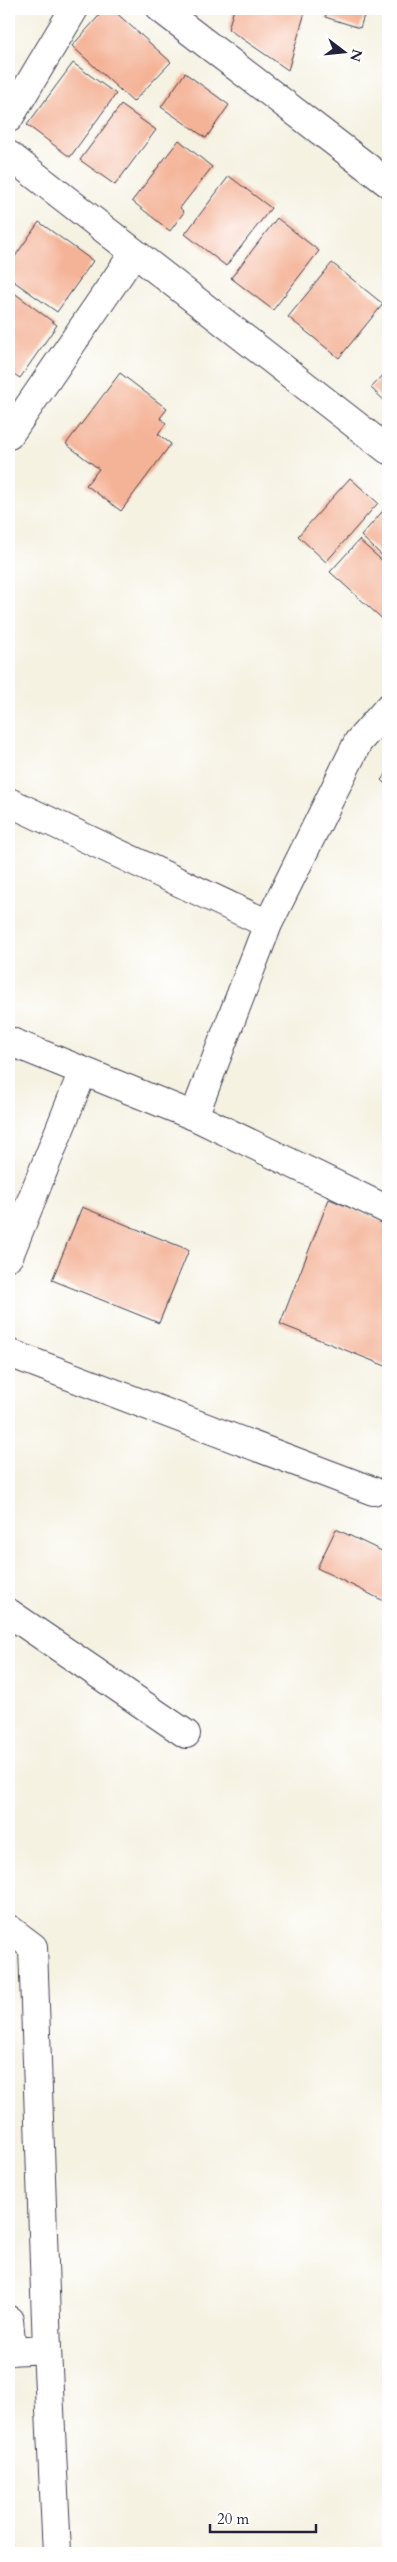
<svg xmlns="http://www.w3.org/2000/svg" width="397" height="2562" viewBox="0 0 397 2562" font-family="Cardo,serif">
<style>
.building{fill:#f4b397}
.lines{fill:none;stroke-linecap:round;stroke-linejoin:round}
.minor-casing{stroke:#424154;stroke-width:30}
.minor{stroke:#fff;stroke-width:28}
</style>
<rect width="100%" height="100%" fill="#fff"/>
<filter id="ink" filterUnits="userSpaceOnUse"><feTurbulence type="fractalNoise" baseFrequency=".02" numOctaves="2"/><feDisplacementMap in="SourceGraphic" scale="10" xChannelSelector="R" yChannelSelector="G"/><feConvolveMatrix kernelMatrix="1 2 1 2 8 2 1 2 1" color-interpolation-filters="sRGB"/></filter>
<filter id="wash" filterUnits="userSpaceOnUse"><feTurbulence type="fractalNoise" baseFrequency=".0096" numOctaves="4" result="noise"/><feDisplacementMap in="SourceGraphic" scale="20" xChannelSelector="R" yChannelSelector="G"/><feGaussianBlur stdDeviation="1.12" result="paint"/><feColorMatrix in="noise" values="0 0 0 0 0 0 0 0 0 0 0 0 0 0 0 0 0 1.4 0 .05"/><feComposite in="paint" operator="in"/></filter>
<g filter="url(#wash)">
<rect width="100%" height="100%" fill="#f5f2e2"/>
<g id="blocks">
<!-- building -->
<path class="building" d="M 105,9 L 112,9 L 171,62 L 133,102 L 72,46 Z
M 234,9 L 306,9 L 288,70 L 228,29 Z
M 328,9 L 366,9 L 360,28 L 325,17 Z
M 73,63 L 116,94 L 70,157 L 27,125 Z
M 185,73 L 229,105 L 206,138 L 161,107 Z
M 121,105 L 156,130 L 115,185 L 80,160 Z
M 179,140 L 212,167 L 180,208 L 184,212 L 170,231 L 132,201 Z
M 229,176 L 271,208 L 226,266 L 185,234 Z
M 277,218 L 319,251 L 273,310 L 231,278 Z
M 39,222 L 93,261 L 57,312 L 9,278 L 9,265 Z
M 332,263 L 383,304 L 339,358 L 288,317 Z
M 9,289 L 57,325 L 20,378 L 9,371 Z
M 388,370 L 388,404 L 371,388 Z
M 120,373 L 167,409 L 160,418 L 166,423 L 158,434 L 171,444 L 121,511 L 86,485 L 99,469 L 66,444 Z
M 350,478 L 378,503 L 326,562 L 298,536 Z
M 388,505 L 388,561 L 361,536 Z
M 359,540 L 388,566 L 387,623 L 330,572 Z
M 388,772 L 388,787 L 381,780 Z
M 329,1199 L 388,1223 L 388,1367 L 280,1324 Z
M 82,1207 L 189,1250 L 159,1323 L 52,1280 Z
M 336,1529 L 388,1554 L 388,1603 L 317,1568 Z"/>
</g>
</g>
<g filter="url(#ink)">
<use href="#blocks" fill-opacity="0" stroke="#424154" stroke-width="1"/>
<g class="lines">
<defs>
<path id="minor" d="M 161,9 L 388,183
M 9,118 L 74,9
M 9,155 L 388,450
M 9,435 L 134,253
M 388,708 L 358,742 L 268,924 L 194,1116 L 388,1210
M 9,802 L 268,924
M 9,1041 L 194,1116
M 9,1256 L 83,1071
M 9,1353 L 373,1491
M 9,1613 L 186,1734
M 9,1929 L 33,1947 L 47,2349 L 57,2553
M 9,2320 L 12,2351
M 9,2351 L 47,2349"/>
</defs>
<!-- minor casing -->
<use href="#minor" class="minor-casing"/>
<!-- minor -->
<use href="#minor" class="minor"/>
</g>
</g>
<!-- margin -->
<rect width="397" height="2562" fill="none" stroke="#fff" stroke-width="30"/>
<!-- north arrow -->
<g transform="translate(344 52) rotate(106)" stroke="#ffffff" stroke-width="4" paint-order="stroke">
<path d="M0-4L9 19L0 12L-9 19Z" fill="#22223b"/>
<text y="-8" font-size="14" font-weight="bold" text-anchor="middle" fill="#22223b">N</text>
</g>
<!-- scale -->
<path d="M210 2524v8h106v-8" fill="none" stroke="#22223b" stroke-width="2.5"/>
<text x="217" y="2524" font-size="15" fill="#22223b" stroke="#ffffff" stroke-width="4" paint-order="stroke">20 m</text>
</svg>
